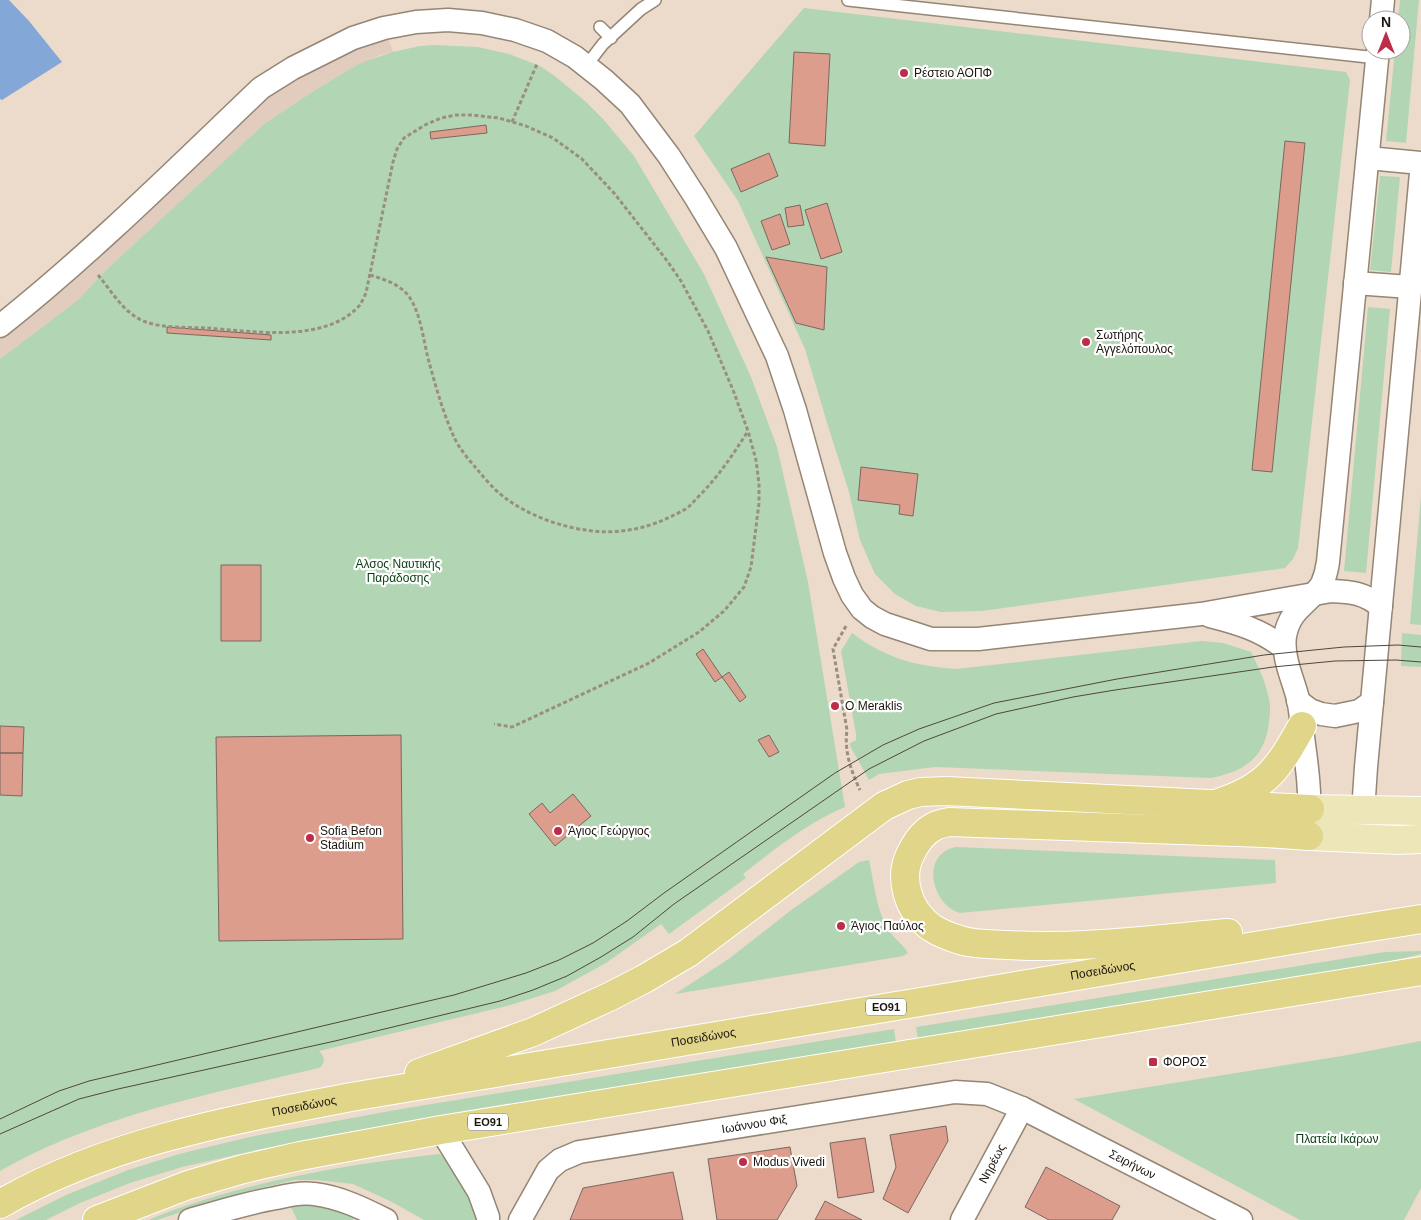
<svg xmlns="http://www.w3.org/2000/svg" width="1421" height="1220" viewBox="0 0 1421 1220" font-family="Helvetica,sans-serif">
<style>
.commercial{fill:#e1ccbe}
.green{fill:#b2d6b3}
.water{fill:#83a7d6}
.building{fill:#dc9d8c;stroke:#7c6660}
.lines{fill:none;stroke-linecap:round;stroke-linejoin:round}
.lane-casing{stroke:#948575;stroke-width:14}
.street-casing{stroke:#948575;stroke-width:25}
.primary-casing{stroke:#fff;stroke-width:30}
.highway-casing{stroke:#fff;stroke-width:30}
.path{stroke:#9a8e81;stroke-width:3;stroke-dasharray:4 2.5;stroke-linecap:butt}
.lane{stroke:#fff;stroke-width:11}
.street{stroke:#fff;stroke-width:22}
.primary{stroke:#ece6b8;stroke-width:28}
.highway{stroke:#e0d588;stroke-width:28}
.tram{stroke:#4f473e;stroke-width:1}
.poi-dot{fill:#bd2c49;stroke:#fff;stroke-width:2}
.labels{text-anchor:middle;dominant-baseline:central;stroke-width:4.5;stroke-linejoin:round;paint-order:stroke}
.shield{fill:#fff;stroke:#5f5b57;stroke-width:1}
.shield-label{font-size:11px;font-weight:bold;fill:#1b150f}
.poi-label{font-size:12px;fill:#1b150f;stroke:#fff;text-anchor:start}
.park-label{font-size:12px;fill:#073c12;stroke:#fff}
.street-label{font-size:12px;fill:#1b150f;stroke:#fff}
</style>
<rect width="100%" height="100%" fill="#ecdbca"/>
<!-- commercial -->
<path class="commercial" d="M 384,28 L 393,52 L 380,55 L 353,67 L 312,92 L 264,124 L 105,271 L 78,300 L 0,359 L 0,326 L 261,88 Z"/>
<!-- green -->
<path class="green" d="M 1400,0 L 1419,0 L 1406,143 L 1386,141 L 1395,50 L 1401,50 L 1401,20 L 1398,20 Z
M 804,8 L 1346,72 L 1350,80 L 1298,548 L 1293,559 L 1285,568 L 982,611 L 941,612 L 916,606 L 895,594 L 875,574 L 860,540 L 849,492 L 828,426 L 805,349 L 738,201 L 694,136 Z
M 435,45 L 478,47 L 509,54 L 540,66 L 556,77 L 585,101 L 604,120 L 634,156 L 704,274 L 751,377 L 777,447 L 808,582 L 845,807 C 807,823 775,849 743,874 L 746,878 L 669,934 L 661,924 L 606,963 L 555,991 L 507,1006 L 319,1051 C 325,1057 326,1063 319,1068 C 210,1094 98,1115 0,1171 L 0,359 L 78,300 L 105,271 L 264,124 L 312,92 L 353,67 L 366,61 L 393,52 L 420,46 Z
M 1380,176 L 1400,177 L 1391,272 L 1370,270 Z
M 1368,307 L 1390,309 L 1366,573 L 1344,571 Z
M 1421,495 L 1421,625 L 1410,624 Z
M 852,633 C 885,658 915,666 956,669 L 1184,643 L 1202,641 L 1223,643 L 1251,652 C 1258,666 1265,680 1268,695 C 1271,704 1270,713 1269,722 C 1265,758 1245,771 1211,778 L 935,767 L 879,774 L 869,780 L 849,744 L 856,740 L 856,734 L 841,651 Z
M 1402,633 L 1421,635 L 1421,667 L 1401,666 Z
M 956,847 L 1275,860 L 1276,883 L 960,913 C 931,904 920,854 956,847 Z
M 869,860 C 874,882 876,909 888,929 C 893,938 903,944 908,953 L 903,956 L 675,994 L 730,958 L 790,911 L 859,862 Z
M 1421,951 L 1421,954 L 1387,962 L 918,1039 L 916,1027 L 1385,952 Z
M 894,1029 L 896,1043 L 331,1135 L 257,1150 L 182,1167 L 130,1183 L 80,1203 L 46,1220 L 16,1220 L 66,1195 L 128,1170 L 179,1154 L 254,1136 L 401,1109 Z
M 1421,1041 L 1421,1188 L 1404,1220 L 1300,1220 L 1074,1099 L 1342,1056 Z
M 439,1154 L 454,1159 L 478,1220 L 424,1220 L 392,1202 L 353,1184 L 316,1180 L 295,1180 L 244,1192 L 157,1220 L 148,1220 C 240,1183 340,1165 439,1154 Z
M 327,1201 L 355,1215 L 353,1220 L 297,1220 L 291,1207 Z"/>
<!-- water -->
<path class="water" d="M 0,0 L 9,0 L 29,21 L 62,62 L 2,100 L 0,99 Z"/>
<!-- building -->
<path class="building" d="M 794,52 L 830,54 L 825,146 L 789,143 Z
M 486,125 L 487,133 L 431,139 L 430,132 Z
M 1285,141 L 1305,143 L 1272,472 L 1252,470 Z
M 769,153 L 778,176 L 741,192 L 731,169 Z
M 827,203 L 842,252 L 821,259 L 805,210 Z
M 800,205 L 804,225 L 788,227 L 785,208 Z
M 780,214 L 790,244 L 772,250 L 761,221 Z
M 766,257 L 827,267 L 824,330 L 796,323 Z
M 167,327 L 271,335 L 271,340 L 167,333 Z
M 861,467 L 918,474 L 913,516 L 899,514 L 900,505 L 858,500 Z
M 221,565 L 261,565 L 261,641 L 221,641 Z
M 703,649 L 722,677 L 715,682 L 696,654 Z
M 729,672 L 746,697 L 740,702 L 722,677 Z
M 0,726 L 24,727 L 23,753 L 0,753 Z
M 401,735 L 403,939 L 219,941 L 216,737 Z
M 769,735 L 779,752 L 769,757 L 758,740 Z
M 0,753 L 23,753 L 22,796 L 0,795 Z
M 573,794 L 591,816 L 555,846 L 529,814 L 542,803 L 550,813 Z
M 946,1126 L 948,1141 L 908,1213 L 883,1199 L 896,1167 L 890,1135 Z
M 865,1138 L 874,1192 L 838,1198 L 830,1143 Z
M 790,1147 L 797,1186 L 777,1220 L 717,1220 L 708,1159 Z
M 1046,1167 L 1120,1206 L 1112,1220 L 1049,1220 L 1025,1207 Z
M 673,1172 L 683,1220 L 570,1220 L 583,1188 Z
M 825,1201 L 862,1220 L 815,1220 Z"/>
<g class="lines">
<defs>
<path id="lane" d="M 848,0 L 1377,58
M 600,27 L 611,38
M 586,66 L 603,44 L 641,9 L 655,0"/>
<g id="street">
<path d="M 1381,20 L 1383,0"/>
<path d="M 1368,158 L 1421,163"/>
<path d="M 1355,283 L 1410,287"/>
<path d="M 0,326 C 92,253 176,169 261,88 L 293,68 L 353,38 L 384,28 L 416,22 L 448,20 L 482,23 L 515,30 L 547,41 L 575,57 L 604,80 L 630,104 L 669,156 L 696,198 L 726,248 L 777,356 L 795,410 L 835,553 L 844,578 L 852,595 L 862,609 L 872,617 L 885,624 L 931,639 L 978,639 L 1201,614 L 1331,591 C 1352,592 1365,593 1381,607"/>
<path d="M 1210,616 C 1238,623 1261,630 1284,648"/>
<path d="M 1298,701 L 1310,710 L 1321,714 L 1335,716 L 1359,711 L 1372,702"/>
<path d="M 1309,825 C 1311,796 1307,766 1303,737 C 1301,724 1301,711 1298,699 C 1293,679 1282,657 1285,636 C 1290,608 1309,604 1322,584 C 1325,577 1327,569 1328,562 L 1378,50"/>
<path d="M 1362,827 L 1366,767 L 1421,173"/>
<path d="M 441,1130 L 479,1192 L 488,1217 L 488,1220"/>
<path d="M 190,1220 C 219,1212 247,1203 276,1198 C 288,1195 302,1192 314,1194 C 340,1197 364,1209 386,1220"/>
<path id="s1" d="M 520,1220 L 548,1170 L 560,1160 L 579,1152 L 955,1092 L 987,1094 L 1022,1108 L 1241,1220"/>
<path id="s2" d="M 962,1220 L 1022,1108"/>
</g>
<path id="primary" d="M 1310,809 L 1421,811
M 1309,836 L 1398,840 L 1421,839"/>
<g id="highway">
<path d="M 1221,802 C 1267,787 1279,767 1302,726"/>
<path d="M 1228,933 C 1155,939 1082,949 1008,945 C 993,944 975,945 960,940 C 950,937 940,933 932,928 C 908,911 897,877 912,851 C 917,841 925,831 935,826 C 939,824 945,823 949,822 L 1265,833 L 1309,836"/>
<path d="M 419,1073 L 533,1032 L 611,996 L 644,979 L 688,953 L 884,806 L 908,795 L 921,792 L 946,791 L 1310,809"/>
<path id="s3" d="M 0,1204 C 108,1142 231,1120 351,1097 C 708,1037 1064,975 1421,919"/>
<path d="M 97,1220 L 188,1185 L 243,1169 L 300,1156 L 441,1130 L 1421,971"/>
</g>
</defs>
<!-- lane casing -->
<use href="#lane" class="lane-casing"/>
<!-- street casing -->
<use href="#street" class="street-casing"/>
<!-- primary casing -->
<use href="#primary" class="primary-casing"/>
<!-- highway casing -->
<use href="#highway" class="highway-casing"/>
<!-- path -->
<path class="path" d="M 512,122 L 537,64
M 98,275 C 110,289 120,307 136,317 C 153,329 186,327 206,328 C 252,331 324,344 359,306 C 362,302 364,297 366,293 L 393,162 L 397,149 L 404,138 L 425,125 L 441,118 L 456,115 L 472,115 L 499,118 L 526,126 L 553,138 L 582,159 L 614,193 L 668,262 L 681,281 L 708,331 L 733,390 L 748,431 L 756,460 L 759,484 L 759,503 L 751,567 L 744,587 L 724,611 L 699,632 L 649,663 L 512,727 L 494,724
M 370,275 C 383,279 397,283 407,294 C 421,311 423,340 429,362 C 436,387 443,413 454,437 C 459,448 468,459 476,468 C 485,479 496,492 508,500 C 532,517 564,528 593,531 C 621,534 649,528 674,515 C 678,513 683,511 687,508 C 691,505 694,501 698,497 C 719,476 732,456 748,431
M 846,626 L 833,649 L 847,730 C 844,751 851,771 860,790"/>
<!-- lane -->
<use href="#lane" class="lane"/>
<!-- street -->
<use href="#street" class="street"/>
<!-- primary -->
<use href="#primary" class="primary"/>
<!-- highway -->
<use href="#highway" class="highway"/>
<!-- tram -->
<path class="tram" d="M 0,1119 L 59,1091 L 89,1081 L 454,995 L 526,973 L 559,960 L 593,943 L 627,921 L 664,893 L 835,773 L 883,745 L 919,729 L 994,703 L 1117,679 L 1264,655 L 1344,647 L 1398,645 L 1421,647
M 0,1134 L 79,1099 L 118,1089 L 335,1041 L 500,1001 L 533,990 L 567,976 L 601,957 L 633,937 L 674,904 L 869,769 L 924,741 L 996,714 L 1073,697 L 1115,690 L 1273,667 L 1335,661 L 1396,660 L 1421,662"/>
</g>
<!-- markers -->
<g class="poi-dot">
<circle cx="904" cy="73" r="5"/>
<circle cx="1086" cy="342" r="5"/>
<circle cx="835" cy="706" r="5"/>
<circle cx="558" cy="831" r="5"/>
<circle cx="310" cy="838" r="5"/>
<circle cx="841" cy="926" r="5"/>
<rect x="1148" y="1057" width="10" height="10" rx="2.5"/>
<circle cx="743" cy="1162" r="5"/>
</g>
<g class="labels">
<!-- shield labels -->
<g class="shield">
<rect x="866" y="998.5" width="40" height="17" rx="4"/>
<rect x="468" y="1113.5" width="40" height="17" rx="4"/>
</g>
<g class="shield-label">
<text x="886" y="1007">ΕΟ91</text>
<text x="488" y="1122">ΕΟ91</text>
</g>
<!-- poi labels -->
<g class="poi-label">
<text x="914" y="73">Ρέστειο ΑΟΠΦ</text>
<text x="1096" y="335">Σωτήρης<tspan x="1096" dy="14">Αγγελόπουλος</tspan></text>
<text x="845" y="706">O Meraklis</text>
<text x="320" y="831">Sofia Befon<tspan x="320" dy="14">Stadium</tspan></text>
<text x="568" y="831">Άγιος Γεώργιος</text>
<text x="851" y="926">Άγιος Παύλος</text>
<text x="1163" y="1062">ΦΟΡΟΣ</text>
<text x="753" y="1162">Modus Vivedi</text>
</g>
<!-- park labels -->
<g class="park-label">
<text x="398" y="564">Αλσος Ναυτικής<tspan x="398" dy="14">Παράδοσης</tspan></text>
<text x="1337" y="1139">Πλατεία Ικάρων</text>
</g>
<!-- street labels -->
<g class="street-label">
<text stroke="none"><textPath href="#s3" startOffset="1131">Ποσειδώνος</textPath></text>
<text stroke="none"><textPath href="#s3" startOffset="726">Ποσειδώνος</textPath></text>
<text stroke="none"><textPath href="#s3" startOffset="321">Ποσειδώνος</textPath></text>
<text stroke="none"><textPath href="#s1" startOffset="271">Ιωάννου Φιξ</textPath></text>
<text stroke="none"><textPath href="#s2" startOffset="64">Νηρέως</textPath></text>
<text stroke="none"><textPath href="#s1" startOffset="668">Σειρήνων</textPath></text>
</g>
</g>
<!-- north arrow -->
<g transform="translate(1386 35)"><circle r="24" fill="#ffffff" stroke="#a4a19f"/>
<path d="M0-4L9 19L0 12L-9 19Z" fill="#bd2c49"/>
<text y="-8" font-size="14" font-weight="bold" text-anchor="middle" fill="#1b150f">N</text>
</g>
</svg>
